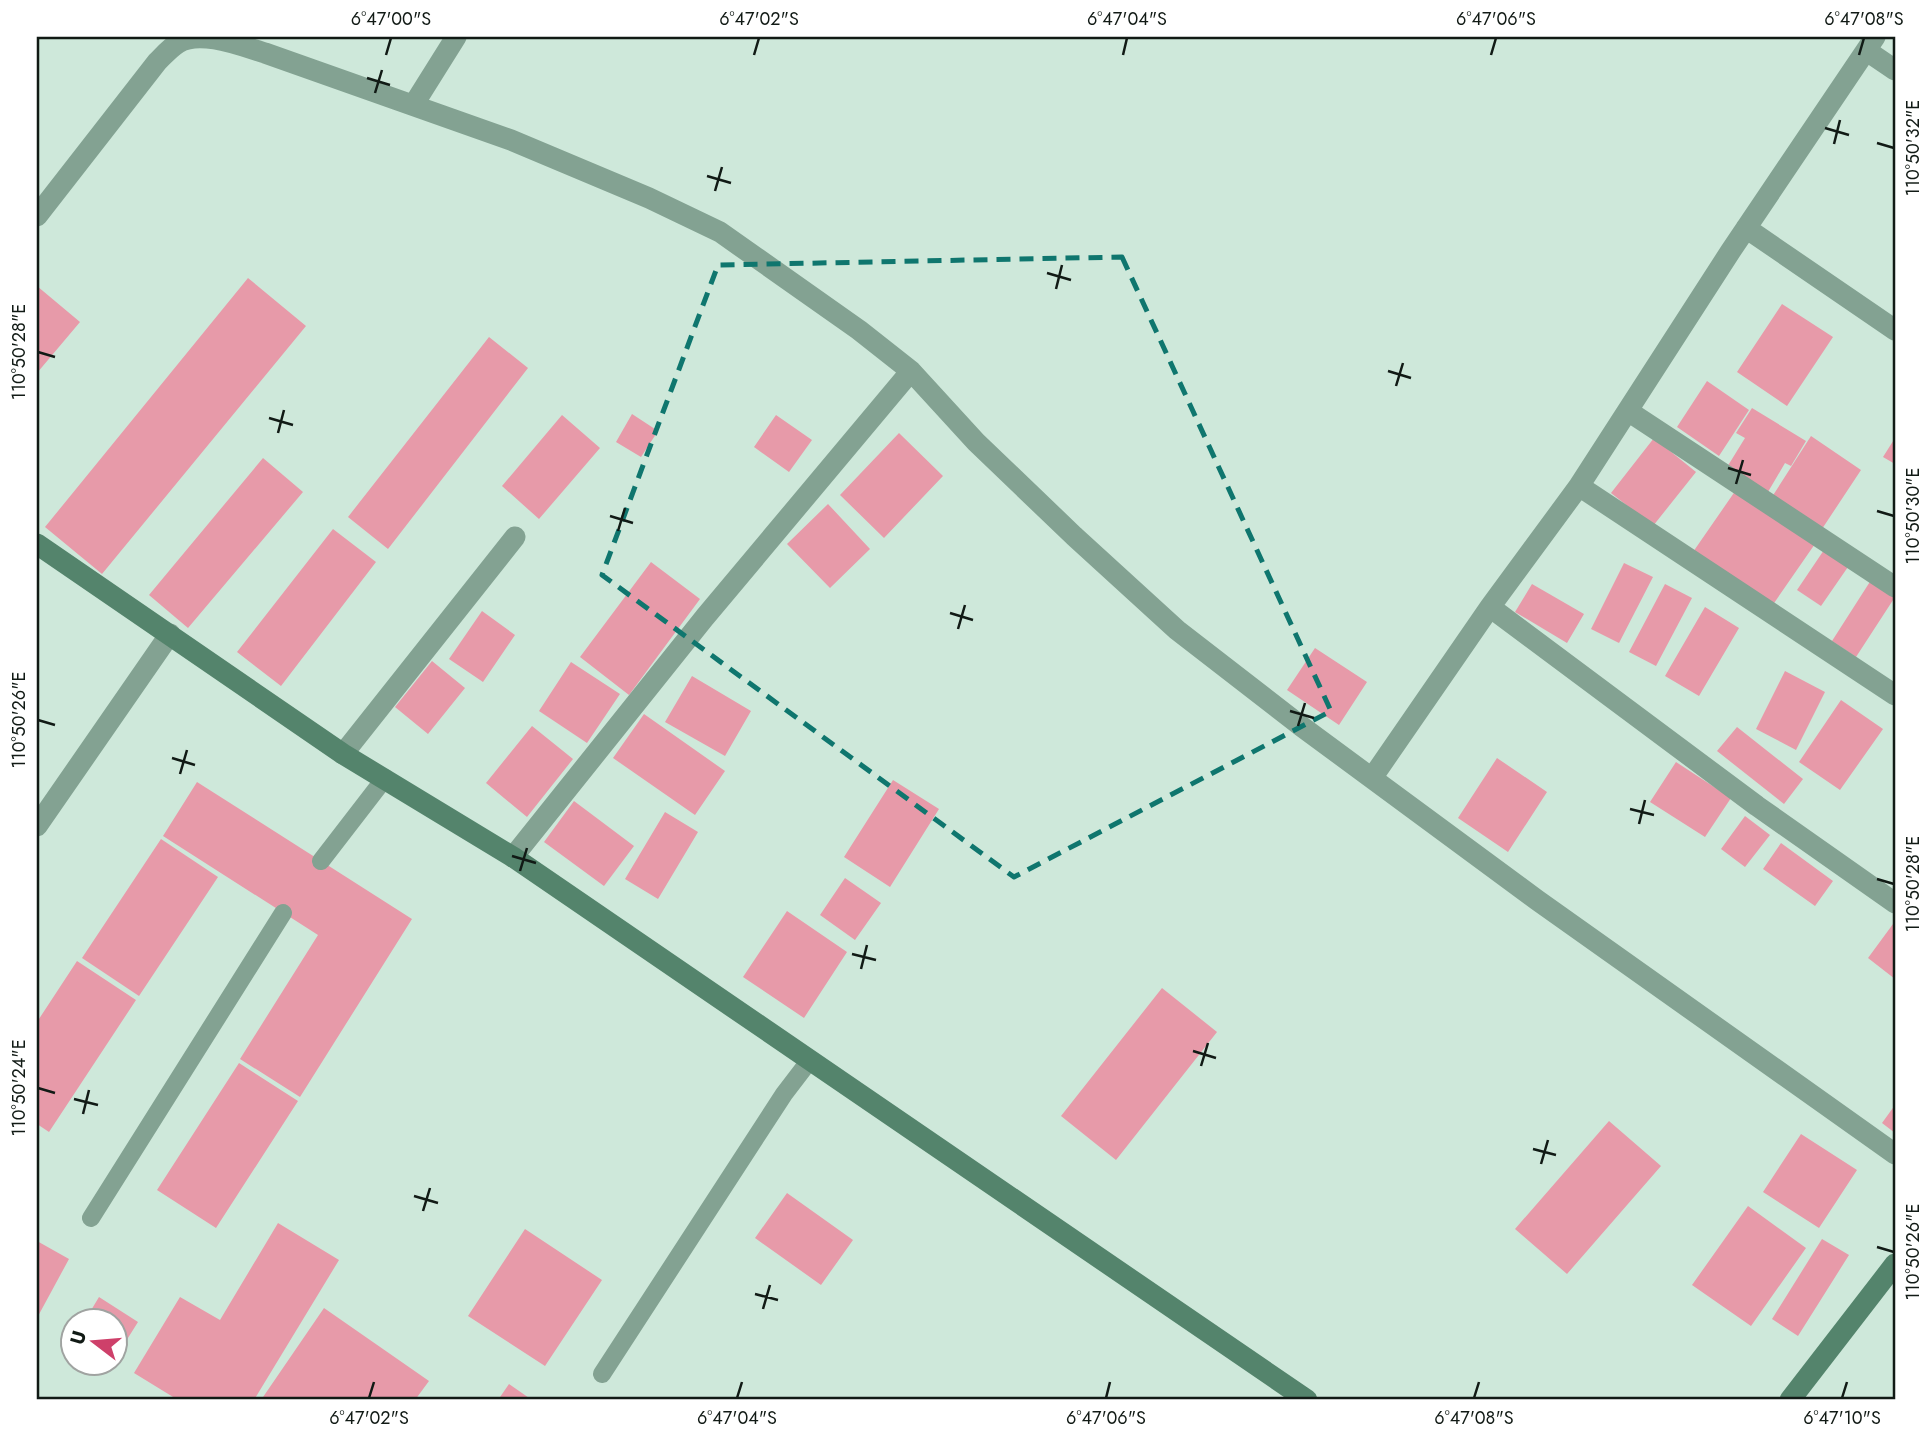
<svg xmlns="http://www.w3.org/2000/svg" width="1932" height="1437" viewBox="0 0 1932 1437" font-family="Jost,sans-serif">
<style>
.building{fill:#e79aa9}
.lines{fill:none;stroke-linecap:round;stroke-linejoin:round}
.lane{stroke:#83a292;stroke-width:18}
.street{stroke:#83a292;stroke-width:21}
.secondary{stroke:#54846c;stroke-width:21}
.marked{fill:none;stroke:#0f766e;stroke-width:5;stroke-dasharray:14 9;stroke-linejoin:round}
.ticks{fill:none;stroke:#111a15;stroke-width:2.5}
.neatline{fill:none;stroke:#111a15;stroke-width:2.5}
.ticks-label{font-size:18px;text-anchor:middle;fill:#111a15}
</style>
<rect width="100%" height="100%" fill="#cee8da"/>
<!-- building -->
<path class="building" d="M 248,278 L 306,326 L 102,574 L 45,527 Z
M 37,286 L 80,322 L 37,373 Z
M 1782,304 L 1833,337 L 1787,406 L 1737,372 Z
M 489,337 L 528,368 L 388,549 L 348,517 Z
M 1707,381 L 1749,410 L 1719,456 L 1677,427 Z
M 1752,408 L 1806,441 L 1791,466 L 1785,463 L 1765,497 L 1724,472 L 1745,438 L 1736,433 Z
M 632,414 L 658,431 L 641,457 L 616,442 Z
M 562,415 L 600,448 L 539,519 L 502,486 Z
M 776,415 L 812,440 L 789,472 L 754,447 Z
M 899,433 L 943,476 L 884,538 L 840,495 Z
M 1811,436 L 1861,470 L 1820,532 L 1770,500 Z
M 1654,438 L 1696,472 L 1653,526 L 1611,493 Z
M 1895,438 L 1895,464 L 1883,457 Z
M 263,458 L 303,492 L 188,628 L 149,595 Z
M 1738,487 L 1817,541 L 1772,606 L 1693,552 Z
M 828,504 L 870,549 L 830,588 L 787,544 Z
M 333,529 L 376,562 L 281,686 L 237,652 Z
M 1826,547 L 1850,564 L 1821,606 L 1797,590 Z
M 651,562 L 700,599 L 629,695 L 580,657 Z
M 1624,563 L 1653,577 L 1619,643 L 1591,629 Z
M 1873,577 L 1895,591 L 1895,597 L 1856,657 L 1832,641 Z
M 1532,584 L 1584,614 L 1567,643 L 1515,612 Z
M 1665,584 L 1692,598 L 1656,666 L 1629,652 Z
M 1705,607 L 1739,628 L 1699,696 L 1665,676 Z
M 482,611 L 515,635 L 483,682 L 449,659 Z
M 1315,648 L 1367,682 L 1339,725 L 1287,690 Z
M 432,661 L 465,688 L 428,734 L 395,707 Z
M 571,662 L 620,694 L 587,743 L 539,711 Z
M 1785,671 L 1825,692 L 1796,750 L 1756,729 Z
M 692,676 L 751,711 L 725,756 L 665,722 Z
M 1841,700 L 1883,729 L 1840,790 L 1799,762 Z
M 644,714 L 725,771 L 695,815 L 613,758 Z
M 532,726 L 573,759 L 527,817 L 486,783 Z
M 1737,727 L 1803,779 L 1784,804 L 1717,751 Z
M 1497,758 L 1547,792 L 1508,852 L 1458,818 Z
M 1676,762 L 1731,798 L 1705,837 L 1650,802 Z
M 893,780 L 939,809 L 890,887 L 844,857 Z
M 197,782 L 412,919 L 300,1097 L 240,1059 L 318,935 L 163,836 Z
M 574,801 L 634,846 L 604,886 L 544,842 Z
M 665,812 L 698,832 L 658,899 L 625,879 Z
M 1745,816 L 1770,835 L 1745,867 L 1721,849 Z
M 161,839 L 218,877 L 139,996 L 82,958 Z
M 1781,843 L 1833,881 L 1815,906 L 1763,869 Z
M 845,878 L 881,903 L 855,940 L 820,915 Z
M 787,911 L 847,952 L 804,1018 L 743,977 Z
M 1893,924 L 1895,925 L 1895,979 L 1868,958 Z
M 77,961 L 136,1000 L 49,1132 L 37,1124 L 37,1022 Z
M 1162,988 L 1217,1032 L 1116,1160 L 1061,1116 Z
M 239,1063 L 298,1101 L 216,1228 L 157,1190 Z
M 1895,1105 L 1895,1133 L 1882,1123 Z
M 1609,1121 L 1661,1166 L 1567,1274 L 1515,1229 Z
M 1801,1134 L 1857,1170 L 1819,1228 L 1763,1192 Z
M 787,1193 L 853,1240 L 821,1285 L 755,1238 Z
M 1748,1206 L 1806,1248 L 1751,1326 L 1692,1285 Z
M 278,1223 L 339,1260 L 254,1400 L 178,1400 L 134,1373 L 180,1297 L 220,1320 Z
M 525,1229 L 602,1280 L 545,1366 L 468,1316 Z
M 1822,1239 L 1849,1255 L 1798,1336 L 1772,1319 Z
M 37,1241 L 69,1259 L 37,1318 Z
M 99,1297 L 138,1322 L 116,1357 L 116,1322 L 84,1322 Z
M 324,1308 L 429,1381 L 415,1400 L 261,1400 Z
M 509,1384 L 532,1400 L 498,1400 Z"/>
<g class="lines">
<!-- lane -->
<path class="lane" d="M 321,861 L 385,778
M 91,1218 L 283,913
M 602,1374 L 784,1094 L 810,1060"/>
<!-- street -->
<path class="street" d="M 1867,51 L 1895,70
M 414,104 L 456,37
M 37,216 L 157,62 C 164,55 170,48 178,43 C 200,29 242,46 265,53 L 511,140 L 649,198 L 720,232 L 859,330 L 911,371 L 976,442 L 1074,536 L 1177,630 L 1301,726 L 1537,900 L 1895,1154
M 1746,228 L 1895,330
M 1628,411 L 1895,587
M 1579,486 L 1895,695
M 1490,607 L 1757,806 L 1895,903
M 343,754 L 515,537
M 1372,778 L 1490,607 L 1579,486 L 1730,252 L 1875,37
M 37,826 L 170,634
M 513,857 L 705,617 L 911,371"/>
<!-- secondary -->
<path class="secondary" d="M 37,544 L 343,754 L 513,857 L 1307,1400
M 1790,1400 L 1895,1264"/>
</g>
<!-- marked area -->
<path class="marked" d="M 1122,257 L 1331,711 L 1014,877 L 602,575 L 718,265 Z"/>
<!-- ticks -->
<path class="ticks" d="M 386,55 L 391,38M 754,55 L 759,38M 1123,55 L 1127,38M 1491,55 L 1496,38M 1859,55 L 1864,38M 367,78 L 390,85M 375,93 L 382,70M 1825,128 L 1849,135M 1877,143 L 1894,148M 1834,144 L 1840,120M 707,176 L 731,183M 715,191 L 722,167M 1047,273 L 1071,280M 1056,289 L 1062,265M 38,352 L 55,357M 1388,371 L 1411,378M 1396,386 L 1403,363M 269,418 L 293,425M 278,433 L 284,410M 1728,468 L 1751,475M 1736,484 L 1743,460M 1877,511 L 1894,516M 610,516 L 633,523M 618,531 L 625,508M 950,613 L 973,620M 958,629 L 965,605M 1290,711 L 1314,718M 38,720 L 55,725M 1298,726 L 1305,703M 172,758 L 195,765M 180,774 L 187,750M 1630,809 L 1654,815M 1639,824 L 1645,800M 512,856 L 536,863M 520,871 L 527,848M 1877,879 L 1894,884M 852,954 L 876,960M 861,969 L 867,945M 1193,1051 L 1216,1058M 1201,1066 L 1208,1043M 38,1088 L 55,1093M 74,1099 L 98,1105M 83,1114 L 89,1090M 1533,1149 L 1556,1155M 1541,1164 L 1548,1140M 414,1196 L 438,1203M 423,1211 L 430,1188M 1877,1247 L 1894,1252M 755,1294 L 778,1300M 763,1309 L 770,1285M 369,1398 L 374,1382M 737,1398 L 742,1382M 1106,1398 L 1110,1382M 1474,1398 L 1479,1382M 1842,1398 L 1847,1382"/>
<!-- border -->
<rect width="1932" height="1437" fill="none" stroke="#ffffff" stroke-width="77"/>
<!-- north arrow -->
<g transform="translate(94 1342) rotate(286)"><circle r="33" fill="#ffffff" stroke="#a0a3a1" stroke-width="2"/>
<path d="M0-5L12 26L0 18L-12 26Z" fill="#ce406a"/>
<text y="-10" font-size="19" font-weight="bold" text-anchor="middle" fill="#111a15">U</text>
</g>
<rect x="38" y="38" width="1856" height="1360" class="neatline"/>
<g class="ticks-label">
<text x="391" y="25">6°47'00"S</text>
<text x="759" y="25">6°47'02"S</text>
<text x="1127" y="25">6°47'04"S</text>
<text x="1496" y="25">6°47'06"S</text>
<text x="1864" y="25">6°47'08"S</text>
<text transform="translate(1913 148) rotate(-90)" y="6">110°50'32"E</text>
<text transform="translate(19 352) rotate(-90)" y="6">110°50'28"E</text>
<text transform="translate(1913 516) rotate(-90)" y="6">110°50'30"E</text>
<text transform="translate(19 720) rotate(-90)" y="6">110°50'26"E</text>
<text transform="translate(1913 884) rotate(-90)" y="6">110°50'28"E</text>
<text transform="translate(19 1088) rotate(-90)" y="6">110°50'24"E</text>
<text transform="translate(1913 1252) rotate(-90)" y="6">110°50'26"E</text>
<text x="369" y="1424">6°47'02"S</text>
<text x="737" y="1424">6°47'04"S</text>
<text x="1106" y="1424">6°47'06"S</text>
<text x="1474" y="1424">6°47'08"S</text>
<text x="1842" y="1424">6°47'10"S</text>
</g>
</svg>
